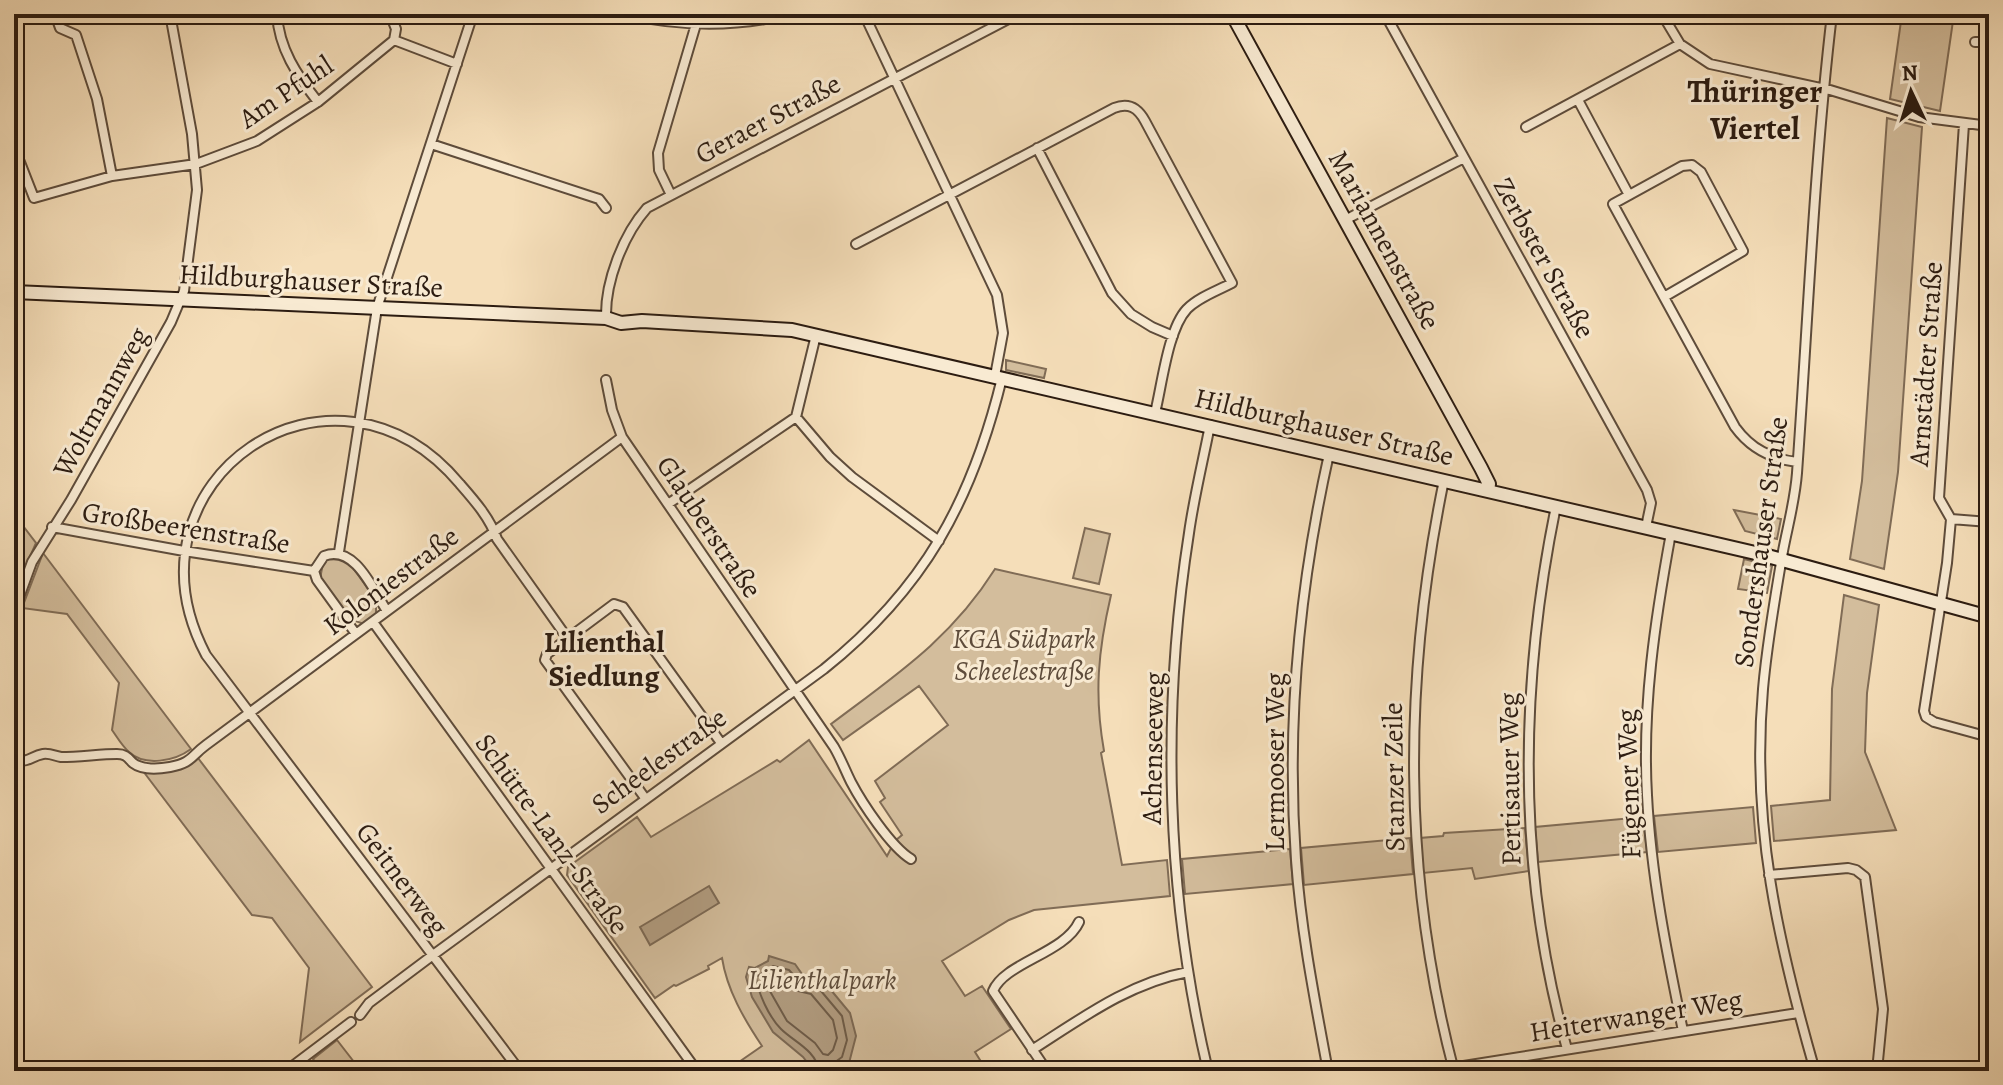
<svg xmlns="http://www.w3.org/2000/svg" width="2003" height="1085" viewBox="0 0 2003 1085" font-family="Alegreya,serif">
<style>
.green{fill:#d3bd9c;stroke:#806c56;stroke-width:2}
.water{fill:#b19c80;stroke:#7c6954;stroke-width:2}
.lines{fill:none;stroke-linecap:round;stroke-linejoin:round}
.shore{stroke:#6e5c48;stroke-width:2}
.street-casing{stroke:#5e4c3b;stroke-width:12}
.secondary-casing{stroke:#2c1c11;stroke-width:16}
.street{stroke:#f8ead2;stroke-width:8}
.secondary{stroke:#f8ead2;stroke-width:12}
.labels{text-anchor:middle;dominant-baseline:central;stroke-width:6;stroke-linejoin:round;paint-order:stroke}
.street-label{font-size:28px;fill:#2c1c11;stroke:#f8ead2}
.park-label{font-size:28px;font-style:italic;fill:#5e4c3b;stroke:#f8ead2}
.neighbourhood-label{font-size:30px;font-weight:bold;fill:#2c1c11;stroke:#f8ead2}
.quarter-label{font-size:32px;font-weight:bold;fill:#2c1c11;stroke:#f8ead2}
</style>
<rect width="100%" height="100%" fill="#f5deb9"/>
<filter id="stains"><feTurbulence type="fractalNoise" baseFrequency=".0025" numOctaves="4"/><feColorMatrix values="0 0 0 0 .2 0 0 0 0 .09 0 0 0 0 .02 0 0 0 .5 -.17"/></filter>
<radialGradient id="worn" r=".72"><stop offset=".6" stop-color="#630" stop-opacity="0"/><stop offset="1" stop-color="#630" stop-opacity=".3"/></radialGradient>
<!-- green -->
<path class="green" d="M 1902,14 L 1954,14 L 1940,111 L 1890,99 Z
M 1887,118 L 1922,127 L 1898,472 L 1884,569 L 1850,559 L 1862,481 Z
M 1006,360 L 1046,369 L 1044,378 L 1006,370 Z
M 1734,510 L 1781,519 L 1777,539 L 1745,531 Z
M 14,514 L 36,543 L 14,593 Z
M 1085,528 L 1110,534 L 1099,584 L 1073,578 Z
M 43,553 L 191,749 C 175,761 145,767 129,752 C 122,746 117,737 112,730 L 119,683 L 67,614 L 22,608 Z
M 339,557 L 348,561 L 376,600 L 376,615 L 364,624 L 349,619 L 320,579 L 323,563 L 328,559 Z
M 1744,559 L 1772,566 L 1767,593 L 1738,589 Z
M 995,569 L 1111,595 C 1098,651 1094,694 1104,751 L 1101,753 L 1122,865 L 1167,860 L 1170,896 L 1034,910 L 1009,920 L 942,961 L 965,996 L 982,986 L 1011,1029 L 975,1052 L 987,1071 L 726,1071 L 762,1046 C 744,1019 727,990 722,958 L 708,966 L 709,969 L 676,986 L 674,985 L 655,998 L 567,875 L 568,867 L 637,817 L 651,837 L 777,760 L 780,762 L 809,740 L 887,856 L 895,841 L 902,835 L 880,802 L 885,798 L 875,781 L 948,725 L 919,686 L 843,740 L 831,724 C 896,675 951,639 995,569 Z
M 1844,595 L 1879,605 L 1867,693 L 1865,752 L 1896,830 L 1774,841 L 1771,806 L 1830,800 L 1832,689 Z
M 198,758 L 372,987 L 300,1042 L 309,968 L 272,918 L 252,915 L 143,771 L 175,770 Z
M 1753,807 L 1756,843 L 1658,852 L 1654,816 Z
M 1643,817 L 1647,852 L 1538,862 L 1535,827 Z
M 1525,828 L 1529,871 L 1475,879 L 1472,868 L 1423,873 L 1420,838 L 1443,836 L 1444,833 Z
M 1410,838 L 1413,874 L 1304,885 L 1301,848 Z
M 1290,849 L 1293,884 L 1185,894 L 1182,859 Z
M 337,1040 L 361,1071 L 322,1071 L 313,1059 Z"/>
<!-- water -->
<path class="water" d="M 709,886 L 719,903 L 650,945 L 640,927 Z
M 769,956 L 795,964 L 802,974 L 821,978 L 850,1013 L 856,1036 L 849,1063 L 833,1071 L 813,1070 L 803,1057 L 773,1032 L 752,997 L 746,977 L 749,967 L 755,968 L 768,961 Z"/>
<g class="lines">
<!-- shore -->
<path class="shore" d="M 778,977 L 794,990 L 811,994 L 833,1020 L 837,1038 L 833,1050 L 828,1055 L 823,1054 L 815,1043 L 787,1021 L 767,986 L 768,981 Z
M 819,1071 C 816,1050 794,1042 781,1029 C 769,1017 758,993 756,977 L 773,966 L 789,970 L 799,981 L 816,985 L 842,1016 L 847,1040 L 842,1057 L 834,1063 L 832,1071"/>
<defs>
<path id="street" d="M 55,14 L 60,28 L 76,35 L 97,99 L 112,176
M 277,14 C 279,49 297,75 318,102
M 390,14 L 396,29 L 394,40
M 623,14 C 678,26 734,28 789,14
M 864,14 L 997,295 L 1003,333 L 995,376
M 1385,14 L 1647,490 L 1651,503 L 1646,527
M 1662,14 L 1680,44 L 1710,64 L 1830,90 L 1919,117 L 1989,126
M 394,40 L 457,64
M 1975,42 L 1989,42
M 1578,100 L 1629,195
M 1964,124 L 1939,498 L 1951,519 L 1947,563 L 1924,711 L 1926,717 L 1934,722 L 1989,737
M 1526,127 L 1680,44
M 431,144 L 599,199 L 606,208
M 14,147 L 34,198 L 112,176 L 196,164 L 257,141 L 318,102 L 394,40
M 1037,148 L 1112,293 L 1131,314 L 1152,327 L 1173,336
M 671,195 L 659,170 L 658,153 L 699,14
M 1345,220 L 1464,158
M 856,244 L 1114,108 C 1129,102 1138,108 1145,121 L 1232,283 C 1217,291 1199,297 1187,309 C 1168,329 1162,385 1155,413
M 1664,297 L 1743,251 L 1701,172 L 1692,165 L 1682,166 L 1613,204 L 1735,427 C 1751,449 1771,459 1797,462
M 606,318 C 605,282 623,235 647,208 L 1018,14
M 606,380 L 612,410 L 622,437 L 834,747 C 841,759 845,770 851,782 C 862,803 891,847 911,859
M 796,417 L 830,457 L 852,477 L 939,541
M 1444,480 C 1403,679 1402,874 1454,1071
M 668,504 L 796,417 L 816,335
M 1556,506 C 1519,687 1517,871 1567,1049
M 1951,519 L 1989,522
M 52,527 L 184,551 L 314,571
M 1671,533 C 1655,620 1642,707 1647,795 C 1651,875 1667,954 1683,1031
M 339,552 L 377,308 L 473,14
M 14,611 L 32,562 L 71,500 L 171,322 L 184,291 L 197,190 L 192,134 L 170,14
M 373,622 L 697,1071
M 356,634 L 317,580 L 314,571 L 324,556 C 355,544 373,590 387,611
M 14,761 C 31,762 31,756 43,754 C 50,753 55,756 61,757 C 80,757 100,754 117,754 C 126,754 128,758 133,763 C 142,770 159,769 170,767 C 192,763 191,756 206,745 L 622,437
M 645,798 L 545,660 L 547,654 L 614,604 L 623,607 L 721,743
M 1769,875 L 1848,868 L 1856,870 L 1865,877 L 1883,1009 L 1877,1071
M 360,1015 L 369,1003 L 433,955 L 824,669 C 924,589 972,501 1002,378
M 1032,1050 C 1082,1018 1129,983 1188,972
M 286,1071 L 351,1022
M 520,1071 L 206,655 C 114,480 333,332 460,484 C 474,500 490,518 497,539 L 568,639
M 1047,1071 L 993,991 C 1004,963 1065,953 1079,922
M 1208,1071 C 1166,895 1161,712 1189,533 C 1194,497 1203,461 1210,425
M 1328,1071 C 1315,1001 1301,931 1296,860 C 1286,722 1299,588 1329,454
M 1432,1071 L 1798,1013
M 1815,1071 C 1778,942 1751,825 1763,689 C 1767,643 1775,597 1783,551 C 1788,525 1795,500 1797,473 C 1808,320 1814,166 1832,14"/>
<path id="secondary" d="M 1232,14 L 1481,468 L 1489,484 L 1488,490
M 14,292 L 606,318 L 621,323 L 642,321 L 792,330 L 1764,555 L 1989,617"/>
</defs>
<!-- street casing -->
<use href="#street" class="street-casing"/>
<!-- secondary casing -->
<use href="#secondary" class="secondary-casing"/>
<!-- street -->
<use href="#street" class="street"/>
<!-- secondary -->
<use href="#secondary" class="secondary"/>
</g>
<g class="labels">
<!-- street labels -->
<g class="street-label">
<text transform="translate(286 92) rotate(-34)">Am Pfuhl</text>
<text transform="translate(768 119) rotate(-28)">Geraer Straße</text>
<text transform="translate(1384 240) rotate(61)">Mariannenstraße</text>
<text transform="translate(1544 258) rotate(61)">Zerbster Straße</text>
<text transform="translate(311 281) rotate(3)">Hildburghauser Straße</text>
<text transform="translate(1926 364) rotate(-86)">Arnstädter Straße</text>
<text transform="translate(101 402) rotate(-61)">Woltmannweg</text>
<text transform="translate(1324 427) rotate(13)">Hildburghauser Straße</text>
<text transform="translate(709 527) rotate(56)">Glauberstraße</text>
<text transform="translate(186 528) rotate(9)">Großbeerenstraße</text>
<text transform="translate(1761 542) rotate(-82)">Sondershauser Straße</text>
<text transform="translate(391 581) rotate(-37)">Koloniestraße</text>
<text transform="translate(1153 748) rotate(-89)">Achenseeweg</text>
<text transform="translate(659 761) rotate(-36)">Scheelestraße</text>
<text transform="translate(1275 762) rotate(-90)">Lermooser Weg</text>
<text transform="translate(1394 777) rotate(-91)">Stanzer Zeile</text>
<text transform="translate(1510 779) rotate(-91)">Pertisauer Weg</text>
<text transform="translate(1629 784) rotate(-92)">Fügener Weg</text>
<text transform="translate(552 834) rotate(54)">Schütte-Lanz-Straße</text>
<text transform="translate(402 879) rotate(53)">Geitnerweg</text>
<text transform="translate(1636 1016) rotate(-9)">Heiterwanger Weg</text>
</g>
<!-- park labels -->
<g class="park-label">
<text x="1024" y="639">KGA Südpark<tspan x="1024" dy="32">Scheelestraße</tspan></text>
<text x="822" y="980">Lilienthalpark</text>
</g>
<!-- neighbourhood labels -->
<g class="neighbourhood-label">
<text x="604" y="642">Lilienthal<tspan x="604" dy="34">Siedlung</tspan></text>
</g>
<!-- quarter labels -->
<g class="quarter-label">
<text x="1755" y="91">Thüringer<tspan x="1755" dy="37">Viertel</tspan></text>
</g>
</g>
<!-- margin -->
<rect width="2003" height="1085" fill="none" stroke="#f5deb9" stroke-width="48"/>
<rect x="16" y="16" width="1971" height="1053" fill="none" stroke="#2c1c11" stroke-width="4"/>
<rect x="24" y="24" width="1955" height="1037" fill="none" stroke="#2c1c11" stroke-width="2"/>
<!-- north arrow -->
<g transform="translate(1911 92) rotate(356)" stroke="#f8ead2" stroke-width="6" paint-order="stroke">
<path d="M0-6L14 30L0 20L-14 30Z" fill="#2c1c11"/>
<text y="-12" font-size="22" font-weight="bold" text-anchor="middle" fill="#2c1c11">N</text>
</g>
<rect width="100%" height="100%" filter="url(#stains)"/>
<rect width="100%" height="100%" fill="url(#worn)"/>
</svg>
